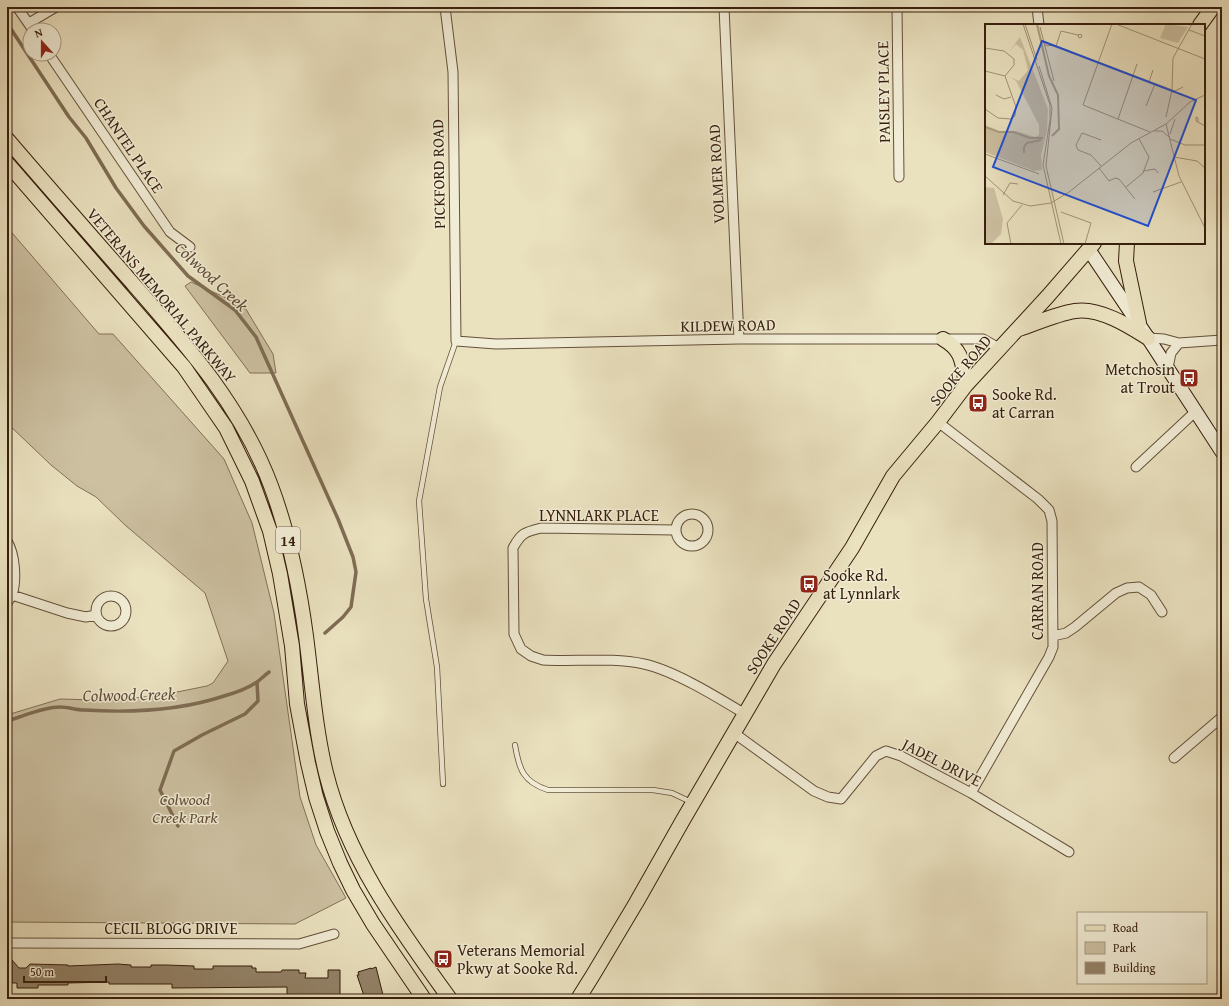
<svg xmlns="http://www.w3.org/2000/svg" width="1229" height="1006" viewBox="0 0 1229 1006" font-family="'Gentium Book Plus',serif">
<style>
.green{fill:#ccc0a1;stroke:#827057}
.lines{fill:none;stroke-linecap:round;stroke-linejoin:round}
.stream{stroke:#7e6c53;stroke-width:3.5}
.building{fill:#94846a;stroke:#371f0d}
.service-casing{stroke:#64503a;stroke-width:6}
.minor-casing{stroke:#64503a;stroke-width:11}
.secondary-casing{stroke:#371f0d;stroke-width:15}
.primary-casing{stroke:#371f0d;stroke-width:16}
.service{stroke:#f1ecd5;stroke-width:4.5}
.minor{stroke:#f1ecd5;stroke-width:9}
.secondary{stroke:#f1ecd5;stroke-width:13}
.primary{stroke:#eae1bf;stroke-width:14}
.labels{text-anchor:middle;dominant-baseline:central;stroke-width:3;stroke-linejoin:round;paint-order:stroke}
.shield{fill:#f1ecd5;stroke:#6f5c49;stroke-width:1}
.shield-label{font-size:15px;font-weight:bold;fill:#371f0d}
.street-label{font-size:16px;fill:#371f0d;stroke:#f1ecd5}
.poi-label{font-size:16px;fill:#371f0d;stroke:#f1ecd5;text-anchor:start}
.park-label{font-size:16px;font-style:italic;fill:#644f39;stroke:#f1ecd5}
.water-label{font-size:17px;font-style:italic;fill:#604c36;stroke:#f1ecd5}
.inset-river{fill:none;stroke:#ad9f82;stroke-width:2}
.inset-road{fill:none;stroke:#a29378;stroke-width:1}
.view{fill:#1d4ed8;fill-opacity:0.15;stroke:#1d4ed8;stroke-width:2}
.inset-edge{fill:none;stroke:#371f0d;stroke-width:2}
</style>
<rect width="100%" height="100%" fill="#eae1bf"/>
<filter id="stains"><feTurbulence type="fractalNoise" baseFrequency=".005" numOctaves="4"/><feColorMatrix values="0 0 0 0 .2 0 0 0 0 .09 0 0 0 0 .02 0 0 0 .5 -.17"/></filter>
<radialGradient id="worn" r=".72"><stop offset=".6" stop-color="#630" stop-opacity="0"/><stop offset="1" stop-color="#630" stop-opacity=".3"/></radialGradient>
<!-- green -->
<path class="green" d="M 7,227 L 99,334 L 113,334 L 224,459 L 252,523 L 274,613 L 300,797 L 316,845 L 346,898 L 295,924 L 7,922 L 7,715 L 60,699 L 97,700 L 136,698 L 172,693 L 207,686 L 213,683 L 228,661 L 205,593 L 125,525 L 96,497 L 77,486 L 51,465 L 7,423 Z
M 191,282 L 244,306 L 273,354 L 276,373 L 250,373 L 185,286 Z"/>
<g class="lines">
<!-- stream -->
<path class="stream" d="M 7,23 L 69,117 L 86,138 L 116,188 L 144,226 L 188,276 L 235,310 L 256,337 L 338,519 L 353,557 L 356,572 L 351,607 L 343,617 L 325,633
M 7,721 C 24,716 43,707 60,707 C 68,707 76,710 84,710 C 131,713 179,711 224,696 C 235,693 247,689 257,682 C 261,679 265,675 269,672
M 178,826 L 160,790 L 174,751 L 202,735 L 245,714 L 258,701 L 257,682"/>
</g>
<!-- building -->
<path class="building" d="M 12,960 L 19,968 L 26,968 L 30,964 L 68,965 L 68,966 L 118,964 L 131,965 L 131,967 L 151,967 L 151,965 L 166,965 L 194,966 L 194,969 L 213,969 L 213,966 L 252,966 L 252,968 L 256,968 L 256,972 L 281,972 L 282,970 L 299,970 L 299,973 L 306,973 L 305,978 L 328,978 L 328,970 L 340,970 L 340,995 L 305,995 L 305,998 L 287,997 L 287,987 L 172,988 L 172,984 L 109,984 L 109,982 L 68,983 L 68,985 L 38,985 L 38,988 L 17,988 L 17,983 L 12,983 Z
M 376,967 L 383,995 L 365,999 L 357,975 L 359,975 L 358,972 L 371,968 L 371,969 Z"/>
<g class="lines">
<defs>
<path id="service" d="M 515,745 C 519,769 523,782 548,790 L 653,790 L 672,793 L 691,802
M 443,784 L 437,667 L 426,599 L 419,501 L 440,387 L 456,341"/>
<path id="minor" d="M 17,7 L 33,30
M 445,7 L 453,72 L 456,341 L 496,344 L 739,339 L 983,339 L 999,348
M 724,7 L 739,339
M 897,7 L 899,177
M 1037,7 L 1039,25
M 29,23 L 56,7
M 49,54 L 170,232 L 190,247
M 1148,338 L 1164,339 L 1179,343 L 1222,340
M 1168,368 L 1171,353 L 1179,343
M 938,422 L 1038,499 L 1049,510 L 1052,521 L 1053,647 L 1049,657 L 971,793
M 1136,467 L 1196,411
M676 530a16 16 0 1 1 32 0a16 16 0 1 1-32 0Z
M 675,530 L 541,528 C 525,532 521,533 513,548 L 514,634 L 521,649 L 531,656 L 543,660 C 576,662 611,657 644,664 C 675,671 717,697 745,714
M 7,541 C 15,554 17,580 12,595 C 11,597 9,600 7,603
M 12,595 L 67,613 L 86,617 L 96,615
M96 611a15 15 0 1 1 30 0a15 15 0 1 1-30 0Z
M 1053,636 L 1066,633 L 1075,627 L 1116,593 L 1127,588 L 1139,587 L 1151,595 L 1162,612
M 734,733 L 814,791 L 828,797 L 841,799 L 876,756 L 886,751 L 901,756 L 971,793 L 1069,852
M 1174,758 L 1222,717
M 7,943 L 299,944 L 334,934"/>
<path id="secondary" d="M 1089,250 L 1148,338 L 1222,452"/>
<path id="primary" d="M 1200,25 L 1213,7
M 7,139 C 47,186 88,232 128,278 C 184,342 241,405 271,486 C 289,534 299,584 306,636 C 312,682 315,728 326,773 C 347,858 400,930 450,999
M 7,163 L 184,367 L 226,428 L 252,481 L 270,531 L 280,574 L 292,646 L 297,704 L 308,763 L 316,797 L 327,831 L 340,863 L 353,890 L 373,924 L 424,999
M 1127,243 L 1126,261 L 1139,323
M 1019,329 C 1037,323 1056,314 1075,311 C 1099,307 1129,326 1148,338
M 943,339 C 964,351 962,364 966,385
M 578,999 L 593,975 L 636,903 L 683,820 L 774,664 L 852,548 L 893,476 L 938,422 L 966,385 L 1048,296 L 1094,243"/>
</defs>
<!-- service casing -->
<use href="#service" class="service-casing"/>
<!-- minor casing -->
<use href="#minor" class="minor-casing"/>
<!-- secondary casing -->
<use href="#secondary" class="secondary-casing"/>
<!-- primary casing -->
<use href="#primary" class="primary-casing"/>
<!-- service -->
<use href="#service" class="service"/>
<!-- minor -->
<use href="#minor" class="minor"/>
<!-- secondary -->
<use href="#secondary" class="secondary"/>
<!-- primary -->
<use href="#primary" class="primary"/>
</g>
<!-- icons -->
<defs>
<symbol id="bus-square" viewBox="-11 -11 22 22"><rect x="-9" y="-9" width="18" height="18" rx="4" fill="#8f2418" stroke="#f1ecd5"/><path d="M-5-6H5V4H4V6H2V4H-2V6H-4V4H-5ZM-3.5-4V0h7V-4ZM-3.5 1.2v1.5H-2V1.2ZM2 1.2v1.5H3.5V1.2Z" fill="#fff"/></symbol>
</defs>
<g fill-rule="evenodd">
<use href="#bus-square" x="1178" y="367" width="22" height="22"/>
<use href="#bus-square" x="967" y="392" width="22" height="22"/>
<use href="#bus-square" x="798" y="573" width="22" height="22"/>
<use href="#bus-square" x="432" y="948" width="22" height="22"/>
</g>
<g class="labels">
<!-- shield labels -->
<rect class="shield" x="276" y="527" width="24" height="26" rx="3"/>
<g class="shield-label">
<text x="288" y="540">14</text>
</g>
<!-- street labels -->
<g class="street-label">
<text transform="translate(883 92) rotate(-91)">PAISLEY PLACE</text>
<text transform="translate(129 145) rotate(56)">CHANTEL PLACE</text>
<text transform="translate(438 174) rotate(-91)">PICKFORD ROAD</text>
<text transform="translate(716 174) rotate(-93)">VOLMER ROAD</text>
<text transform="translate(162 295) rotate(50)">VETERANS MEMORIAL PARKWAY</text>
<text transform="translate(728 325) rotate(-1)">KILDEW ROAD</text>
<text transform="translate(960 370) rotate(-50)">SOOKE ROAD</text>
<text x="599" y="515">LYNNLARK PLACE</text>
<text transform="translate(1037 591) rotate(-90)">CARRAN ROAD</text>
<text transform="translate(773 636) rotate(-57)">SOOKE ROAD</text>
<text transform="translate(942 762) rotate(27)">JADEL DRIVE</text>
<text x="171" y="928">CECIL BLOGG DRIVE</text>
</g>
<!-- poi labels -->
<g class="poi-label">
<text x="1175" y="369" text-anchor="end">Metchosin<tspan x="1175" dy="18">at Trout</tspan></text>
<text x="992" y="394">Sooke Rd.<tspan x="992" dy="18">at Carran</tspan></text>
<text x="823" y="575">Sooke Rd.<tspan x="823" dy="18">at Lynnlark</tspan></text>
<text x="457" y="950">Veterans Memorial<tspan x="457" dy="18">Pkwy at Sooke Rd.</tspan></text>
</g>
<!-- park labels -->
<g class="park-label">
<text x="185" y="799">Colwood<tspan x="185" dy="18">Creek Park</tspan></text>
</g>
<!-- water labels -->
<g class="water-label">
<text transform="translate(212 276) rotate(43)">Colwood Creek</text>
<text transform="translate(129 694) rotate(-1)">Colwood Creek</text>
</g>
</g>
<!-- overview -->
<g transform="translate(985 24)">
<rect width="220" height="220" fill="#eae1bf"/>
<path d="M 181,0 L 203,3 L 193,19 L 175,14 ZM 35,13 L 63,85 L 62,107 L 56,131 L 57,146 L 49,147 L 0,128 L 0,101 L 14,107 L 31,107 L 50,113 L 54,111 L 54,101 L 31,57 L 25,53 L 34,57 L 43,46 L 38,26 L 31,20 L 24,28 ZM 0,163 L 9,164 L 18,195 L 16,210 L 6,220 L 0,220 Z" fill="#ccc0a1"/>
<path class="inset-river" d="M 52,0 L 64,52 L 73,71 L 74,105 L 67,112M 0,103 L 14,108 L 28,108 L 45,114 L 58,114M 39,129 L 39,123 L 42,119 L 56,116"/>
<path class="inset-road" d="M 38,0 L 65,81 L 65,96 L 58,141 L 76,220M 40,0 L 52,36M 127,0 L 98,81 L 165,108M 131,0 L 220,35M 55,3 L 69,57M 204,6 L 220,12M 59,21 L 71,22 L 190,67 L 198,63M 71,22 L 76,7 L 93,11 L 94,14 L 97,13 L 96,10 L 93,11M 0,24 L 19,27 L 29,35 L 29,41 L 20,52M 54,42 L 67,84 L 61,142 L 79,220M 0,47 L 20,52M 164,58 L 168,46M 11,71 L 19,75 L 26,73M 161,82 L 170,60M 0,85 L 13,94 L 26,95 L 30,92 L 31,83 L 20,52M 181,93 L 187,66 L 188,34 L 207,0M 133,95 L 152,40M 213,98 L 213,94 L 211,93 L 211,97 L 220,102M 181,100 L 194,152 L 220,204M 169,107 L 177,107 L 184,113M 185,110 L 190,95M 185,115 L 200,121 L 220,121M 0,130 L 54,150M 189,133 L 212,137 L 220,144M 116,142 L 106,131 L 93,126 L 91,121 L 97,109 L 116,116M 114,144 L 124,157 L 130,154 L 134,155 L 150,175M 158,147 L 170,145 L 173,149M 0,152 L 28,177 L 45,182 L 66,179 L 84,168 L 146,119 L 181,100 L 205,78 L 220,71M 141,163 L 158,149 L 164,133 L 154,115M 168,168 L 196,158M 18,171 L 25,159 L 33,160M 76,188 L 106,199 L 100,220M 26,220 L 22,199 L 37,181"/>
<path class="view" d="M 57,17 L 211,76 L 163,202 L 8,143 Z"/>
<rect width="220" height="220" class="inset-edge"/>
</g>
<!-- margin -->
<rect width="1229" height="1006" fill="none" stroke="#eae1bf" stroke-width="24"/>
<rect x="8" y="8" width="1213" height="990" fill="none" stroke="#371f0d" stroke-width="2"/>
<rect x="12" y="12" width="1205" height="982" fill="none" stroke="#371f0d"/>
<!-- legend -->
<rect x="1077" y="912" width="130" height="72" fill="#f1ecd5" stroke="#a79a85"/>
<rect x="1085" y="925" width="20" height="6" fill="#eae1bf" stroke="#a79a85"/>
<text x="1113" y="932" font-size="12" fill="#371f0d">Road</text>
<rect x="1085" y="942" width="20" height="12" fill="#ccc0a1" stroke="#a79a85"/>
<text x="1113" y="952" font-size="12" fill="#371f0d">Park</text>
<rect x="1085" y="962" width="20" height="12" fill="#94846a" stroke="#a79a85"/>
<text x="1113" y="972" font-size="12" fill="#371f0d">Building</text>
<!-- north arrow -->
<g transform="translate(42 42) rotate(339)"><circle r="19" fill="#f1ecd5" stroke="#a79a85"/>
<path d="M0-3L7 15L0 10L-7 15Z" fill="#8f2418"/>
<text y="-6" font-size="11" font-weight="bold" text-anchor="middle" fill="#371f0d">N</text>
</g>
<!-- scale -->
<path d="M24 976v6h82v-6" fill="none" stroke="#371f0d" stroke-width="2"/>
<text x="30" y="976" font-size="12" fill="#371f0d" stroke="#f1ecd5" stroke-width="3" paint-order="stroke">50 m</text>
<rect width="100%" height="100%" filter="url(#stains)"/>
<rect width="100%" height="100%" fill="url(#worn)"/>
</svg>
